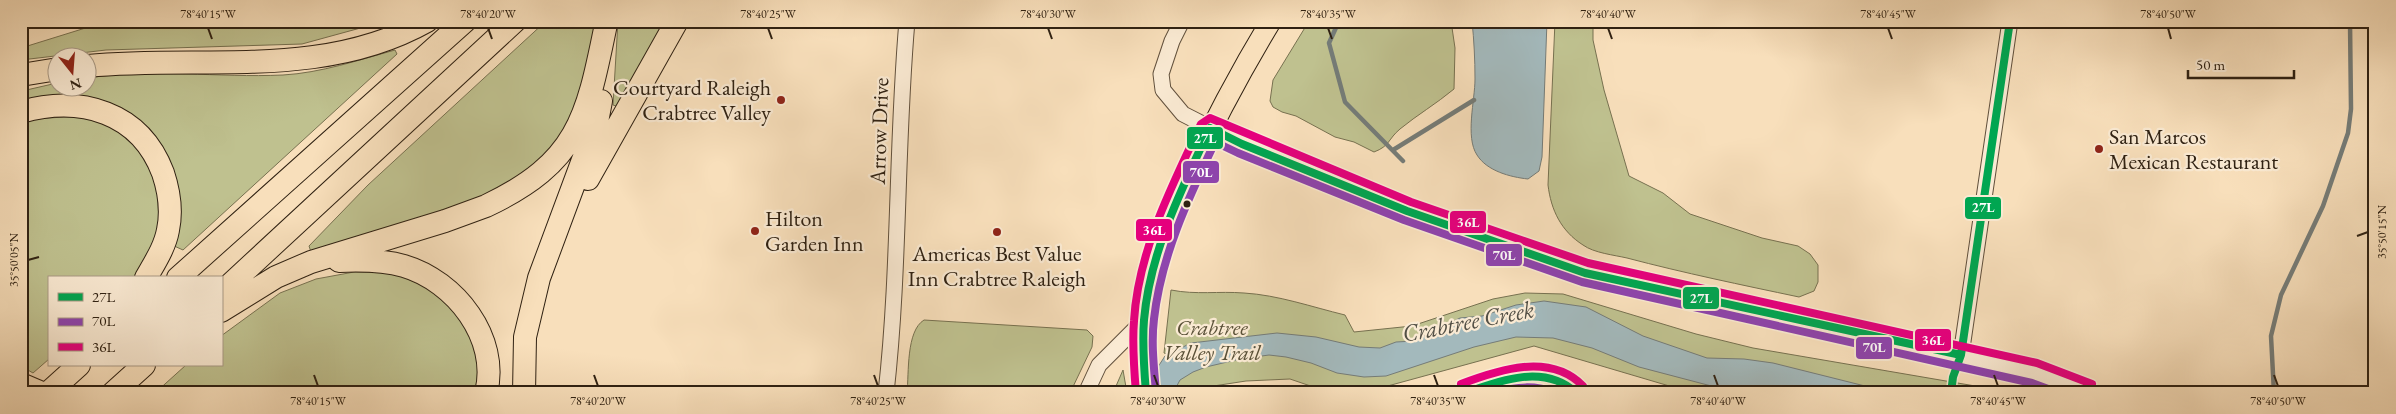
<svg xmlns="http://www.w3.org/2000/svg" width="2396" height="414" viewBox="0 0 2396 414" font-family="'EB Garamond',serif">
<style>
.green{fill:#bfc18f;stroke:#777150}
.water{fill:#a3b9bc;stroke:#757c78}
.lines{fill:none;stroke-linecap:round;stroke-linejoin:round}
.stream{stroke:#757c78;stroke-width:4.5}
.minor-casing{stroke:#61503c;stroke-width:17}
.major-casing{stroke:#2f2112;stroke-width:22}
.highway-casing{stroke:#2f2112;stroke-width:24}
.minor{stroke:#faead3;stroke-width:15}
.major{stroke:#f8dfbb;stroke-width:20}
.highway{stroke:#f8dfbb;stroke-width:22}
.bus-1-casing{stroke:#faead3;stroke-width:11}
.bus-2-casing{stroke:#faead3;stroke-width:11}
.bus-3-casing{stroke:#faead3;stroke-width:11}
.bus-1{stroke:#00a651;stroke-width:8}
.bus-2{stroke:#8e44ad;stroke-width:8}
.bus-3{stroke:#e5007d;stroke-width:8}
.ticks{fill:none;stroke:#2f2112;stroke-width:2}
.poi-dot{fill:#8f2418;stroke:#faead3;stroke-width:2}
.bus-dot{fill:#2f2112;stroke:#faead3;stroke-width:2}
.labels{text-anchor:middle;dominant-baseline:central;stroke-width:4.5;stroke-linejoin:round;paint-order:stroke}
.poi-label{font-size:22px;fill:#2f2112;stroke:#faead3;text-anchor:start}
.street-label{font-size:22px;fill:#2f2112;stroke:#faead3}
.park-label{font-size:22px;font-style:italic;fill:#5a5138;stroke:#faead3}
.water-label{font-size:24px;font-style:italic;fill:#524f45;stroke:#faead3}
.line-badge{stroke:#faead3;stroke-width:2}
.badge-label{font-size:14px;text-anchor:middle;font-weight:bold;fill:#fff}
.neatline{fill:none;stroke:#2f2112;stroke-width:2}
.ticks-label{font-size:12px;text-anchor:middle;fill:#2f2112}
</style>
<rect width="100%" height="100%" fill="#f8dfbb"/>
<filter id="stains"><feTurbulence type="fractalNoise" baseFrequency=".004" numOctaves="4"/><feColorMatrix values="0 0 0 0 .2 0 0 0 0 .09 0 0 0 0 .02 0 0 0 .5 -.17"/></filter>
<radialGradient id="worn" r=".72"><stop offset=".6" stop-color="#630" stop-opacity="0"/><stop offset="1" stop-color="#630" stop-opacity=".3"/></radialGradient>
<!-- green -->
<path class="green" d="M 108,21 L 386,21 L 302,44 L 106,50 L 21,60 L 21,48 Z
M 546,21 L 595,21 L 591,74 L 557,147 L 486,199 L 311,252 L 309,246 L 368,185 Z
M 618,21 L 669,21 L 619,107 L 613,105 Z
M 1309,21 L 1451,21 L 1455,48 L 1454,89 C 1436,104 1417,115 1400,129 C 1388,139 1390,146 1374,152 L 1354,142 L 1335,137 L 1296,116 L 1282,112 L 1273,107 L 1270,101 L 1273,80 Z
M 1555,21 L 1593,21 L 1593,40 L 1604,90 L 1629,176 L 1663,193 L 1690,214 L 1762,238 L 1798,246 L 1810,254 L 1818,265 L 1818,282 L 1814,291 L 1799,297 C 1742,285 1684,273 1627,258 C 1614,255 1594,253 1583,245 C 1561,231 1551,210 1548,185 Z
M 395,50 L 397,54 L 183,250 L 172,245 L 178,217 L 129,117 L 21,105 L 22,91 L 57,83 L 58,88 L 88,88 L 88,78 C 152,68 218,78 283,75 C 320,73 359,60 395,50 Z
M 82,116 L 111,126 L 132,138 L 157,178 L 159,225 L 154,246 L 134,278 L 49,278 L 49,359 L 33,373 L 21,366 L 21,123 L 31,119 Z
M 354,272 L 394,273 L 433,290 L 453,307 L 474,340 L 481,369 L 477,393 L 155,393 L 186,365 L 221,365 L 221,336 L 280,293 L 316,279 Z
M 1171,290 C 1196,295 1219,291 1244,293 C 1278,295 1312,307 1345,315 L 1354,332 L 1412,326 L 1493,299 L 1525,293 L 1563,294 L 1696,334 L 1753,348 L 2016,393 L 1693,393 L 1534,346 L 1362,393 L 1331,393 L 1290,379 L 1246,381 L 1168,393 L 1167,354 L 1164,353 Z
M 924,320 L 1087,330 L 1093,336 L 1092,347 L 1070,393 L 907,393 C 909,373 906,331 924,320 Z
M 1123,370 L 1127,393 L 1113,393 Z"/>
<!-- water -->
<path class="water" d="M 1472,21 L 1547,21 L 1542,157 L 1539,171 L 1528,179 C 1510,177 1487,171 1477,155 C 1465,137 1475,100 1475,79 C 1475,60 1474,40 1472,21 Z
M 1544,301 L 1586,307 L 1643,336 L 1707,358 L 1744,359 L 1773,363 L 1893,393 L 1738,393 L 1639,367 L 1592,348 L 1553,338 L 1516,337 L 1474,347 L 1386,376 L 1364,377 L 1337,373 L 1311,363 L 1286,357 L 1269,355 L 1240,359 L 1206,367 L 1193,372 L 1180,380 L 1173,393 L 1141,393 L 1165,356 L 1191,343 L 1277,333 L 1316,337 L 1359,347 L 1380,348 L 1396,342 L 1414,341 L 1460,318 L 1482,316 L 1516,305 Z"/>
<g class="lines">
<!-- stream -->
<path class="stream" d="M 1339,21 L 1329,43 L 1345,102 L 1403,161
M 1393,150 L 1474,100
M 2274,393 L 2271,336 L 2281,295 L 2323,206 L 2348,133 L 2351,109 L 2350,21"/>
<defs>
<path id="minor" d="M 1182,21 L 1172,41 L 1161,74 L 1163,90 L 1183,114 L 1242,144 L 1407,211 L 1585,273 L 2035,373 L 2088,393
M 1961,355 L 2010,21
M 886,393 C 900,269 896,145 907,21
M 1086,393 L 1099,365 L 1142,322"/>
<path id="major" d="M 1146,393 C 1141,359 1140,327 1145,294 C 1152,255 1169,218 1185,183 C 1211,127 1239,74 1271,21"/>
<path id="highway" d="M 88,66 C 202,55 322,80 427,21
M 21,75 L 58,69
M 21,112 C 81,95 140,112 163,173 C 169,191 172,211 168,230 C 165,247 155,262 146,278
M 588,179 L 677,21
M 339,261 C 361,260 383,260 404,266 C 455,281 500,338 486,393
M 178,278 L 465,21
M 221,293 L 515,21
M 221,311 L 276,277 L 311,262 L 445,221 L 486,206 C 579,162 587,117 606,24
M 21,384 L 42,393
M 48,393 L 79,365
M 113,393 L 144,365
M 524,393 L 525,337 L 539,278 L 597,122 L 601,101"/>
</defs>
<!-- minor casing -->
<use href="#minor" class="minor-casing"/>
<!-- major casing -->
<use href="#major" class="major-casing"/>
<!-- highway casing -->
<use href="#highway" class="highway-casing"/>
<!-- minor -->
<use href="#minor" class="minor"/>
<!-- major -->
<use href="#major" class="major"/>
<!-- highway -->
<use href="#highway" class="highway"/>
<defs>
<path id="bus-1" d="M 1146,393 C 1144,368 1142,344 1144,320 C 1150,251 1182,189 1210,128 L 1242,144 L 1407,211 L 1585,273 L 1961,355
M 1465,393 C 1498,381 1545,363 1576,393
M 1951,393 L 1953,377 L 1961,355 L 2010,21"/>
<path id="bus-2" d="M 1156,392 C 1154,368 1151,343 1154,319 C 1161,256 1188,199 1215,142 L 1238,153 L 1404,220 L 1582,282 L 2032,383 L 2059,393
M 1495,393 C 1517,386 1535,385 1556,393"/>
<path id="bus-3" d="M 1461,384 C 1498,370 1550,352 1583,386
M 1136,393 C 1134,369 1132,345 1134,321 C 1138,251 1172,186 1201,124 L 1210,118 L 1411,202 L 1588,263 L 2037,363 L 2092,384"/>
</defs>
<!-- bus-1 casing -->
<use href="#bus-1" class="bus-1-casing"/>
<!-- bus-2 casing -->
<use href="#bus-2" class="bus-2-casing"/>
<!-- bus-3 casing -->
<use href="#bus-3" class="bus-3-casing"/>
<!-- bus-1 -->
<use href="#bus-1" class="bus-1"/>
<!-- bus-2 -->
<use href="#bus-2" class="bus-2"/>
<!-- bus-3 -->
<use href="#bus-3" class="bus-3"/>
</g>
<!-- ticks -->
<path class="ticks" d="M 208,28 L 212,39M 488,28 L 492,39M 768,28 L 772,39M 1048,28 L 1052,39M 1328,28 L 1332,39M 1608,28 L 1612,39M 1888,28 L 1892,39M 2168,28 L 2171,39M 2357,236 L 2368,232M 28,260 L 39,257M 314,375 L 318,386M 594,375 L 598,386M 874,375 L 878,386M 1154,375 L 1158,386M 1434,375 L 1438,386M 1714,375 L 1718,386M 1994,375 L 1998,386M 2274,375 L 2278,386"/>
<!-- markers -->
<g class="poi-dot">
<circle cx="781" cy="100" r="5"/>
<circle cx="2099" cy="149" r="5"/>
<circle cx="755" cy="231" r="5"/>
<circle cx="997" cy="232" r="5"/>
</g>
<circle class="bus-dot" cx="1187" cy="204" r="4.5"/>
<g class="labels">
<!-- poi labels -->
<g class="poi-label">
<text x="771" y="87" text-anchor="end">Courtyard Raleigh<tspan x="771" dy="25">Crabtree Valley</tspan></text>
<text x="2109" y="136">San Marcos<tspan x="2109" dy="25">Mexican Restaurant</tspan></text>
<text x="765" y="218">Hilton<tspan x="765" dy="25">Garden Inn</tspan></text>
<text x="997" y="253" text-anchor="middle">Americas Best Value<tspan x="997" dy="25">Inn Crabtree Raleigh</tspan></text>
</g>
<!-- street labels -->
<g class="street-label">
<text transform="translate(879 131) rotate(-88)">Arrow Drive</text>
</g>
<!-- park labels -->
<g class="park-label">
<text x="1212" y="327">Crabtree<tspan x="1212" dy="25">Valley Trail</tspan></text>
</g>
<!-- water labels -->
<g class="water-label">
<text transform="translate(1468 321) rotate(-11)">Crabtree Creek</text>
</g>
</g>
<g class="line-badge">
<rect x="1186" y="126" width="38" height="24" rx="5" fill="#00a651"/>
<rect x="1182" y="160" width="38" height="24" rx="5" fill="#8e44ad"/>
<rect x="1964" y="196" width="38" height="24" rx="5" fill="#00a651"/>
<rect x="1449" y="210" width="38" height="24" rx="5" fill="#e5007d"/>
<rect x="1135" y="218" width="38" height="24" rx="5" fill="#e5007d"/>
<rect x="1485" y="243" width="38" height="24" rx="5" fill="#8e44ad"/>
<rect x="1682" y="286" width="38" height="24" rx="5" fill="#00a651"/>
<rect x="1914" y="328" width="38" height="24" rx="5" fill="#e5007d"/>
<rect x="1855" y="336" width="38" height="24" rx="5" fill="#8e44ad"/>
</g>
<g class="badge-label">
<text x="1205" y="143">27L</text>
<text x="1201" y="177">70L</text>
<text x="1983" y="212">27L</text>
<text x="1468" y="227">36L</text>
<text x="1154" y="235">36L</text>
<text x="1504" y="260">70L</text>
<text x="1701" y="303">27L</text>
<text x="1933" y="345">36L</text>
<text x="1874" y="352">70L</text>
</g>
<!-- margin -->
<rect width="2396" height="414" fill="none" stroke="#f8dfbb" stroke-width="55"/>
<!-- legend -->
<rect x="48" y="276" width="175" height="90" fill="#faead3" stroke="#a99a86"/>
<rect x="58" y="293" width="25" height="8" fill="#00a651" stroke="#a99a86"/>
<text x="92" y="302" font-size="15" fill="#2f2112">27L</text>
<rect x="58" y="318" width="25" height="8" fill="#8e44ad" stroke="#a99a86"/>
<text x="92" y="326" font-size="15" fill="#2f2112">70L</text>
<rect x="58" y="343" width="25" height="8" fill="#e5007d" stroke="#a99a86"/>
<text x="92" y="352" font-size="15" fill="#2f2112">36L</text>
<!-- north arrow -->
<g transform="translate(72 72) rotate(163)"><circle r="24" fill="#faead3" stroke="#a99a86"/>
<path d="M0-4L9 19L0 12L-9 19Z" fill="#8f2418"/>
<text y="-8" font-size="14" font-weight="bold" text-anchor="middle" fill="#2f2112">N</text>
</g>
<!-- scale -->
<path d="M2188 70v8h106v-8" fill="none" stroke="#2f2112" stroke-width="2.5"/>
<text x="2196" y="70" font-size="15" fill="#2f2112" stroke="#faead3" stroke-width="4" paint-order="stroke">50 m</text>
<rect x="28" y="28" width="2340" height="358" class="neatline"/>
<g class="ticks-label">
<text x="208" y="18">78°40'15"W</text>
<text x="488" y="18">78°40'20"W</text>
<text x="768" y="18">78°40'25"W</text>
<text x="1048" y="18">78°40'30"W</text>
<text x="1328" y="18">78°40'35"W</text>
<text x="1608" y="18">78°40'40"W</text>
<text x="1888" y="18">78°40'45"W</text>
<text x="2168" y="18">78°40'50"W</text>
<text transform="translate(2382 232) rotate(-90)" y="4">35°50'15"N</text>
<text transform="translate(14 260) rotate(-90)" y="4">35°50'05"N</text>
<text x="318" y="405">78°40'15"W</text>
<text x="598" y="405">78°40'20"W</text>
<text x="878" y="405">78°40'25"W</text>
<text x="1158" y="405">78°40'30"W</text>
<text x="1438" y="405">78°40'35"W</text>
<text x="1718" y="405">78°40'40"W</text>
<text x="1998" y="405">78°40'45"W</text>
<text x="2278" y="405">78°40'50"W</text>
</g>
<rect width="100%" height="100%" filter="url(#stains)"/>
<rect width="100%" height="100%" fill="url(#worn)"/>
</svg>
